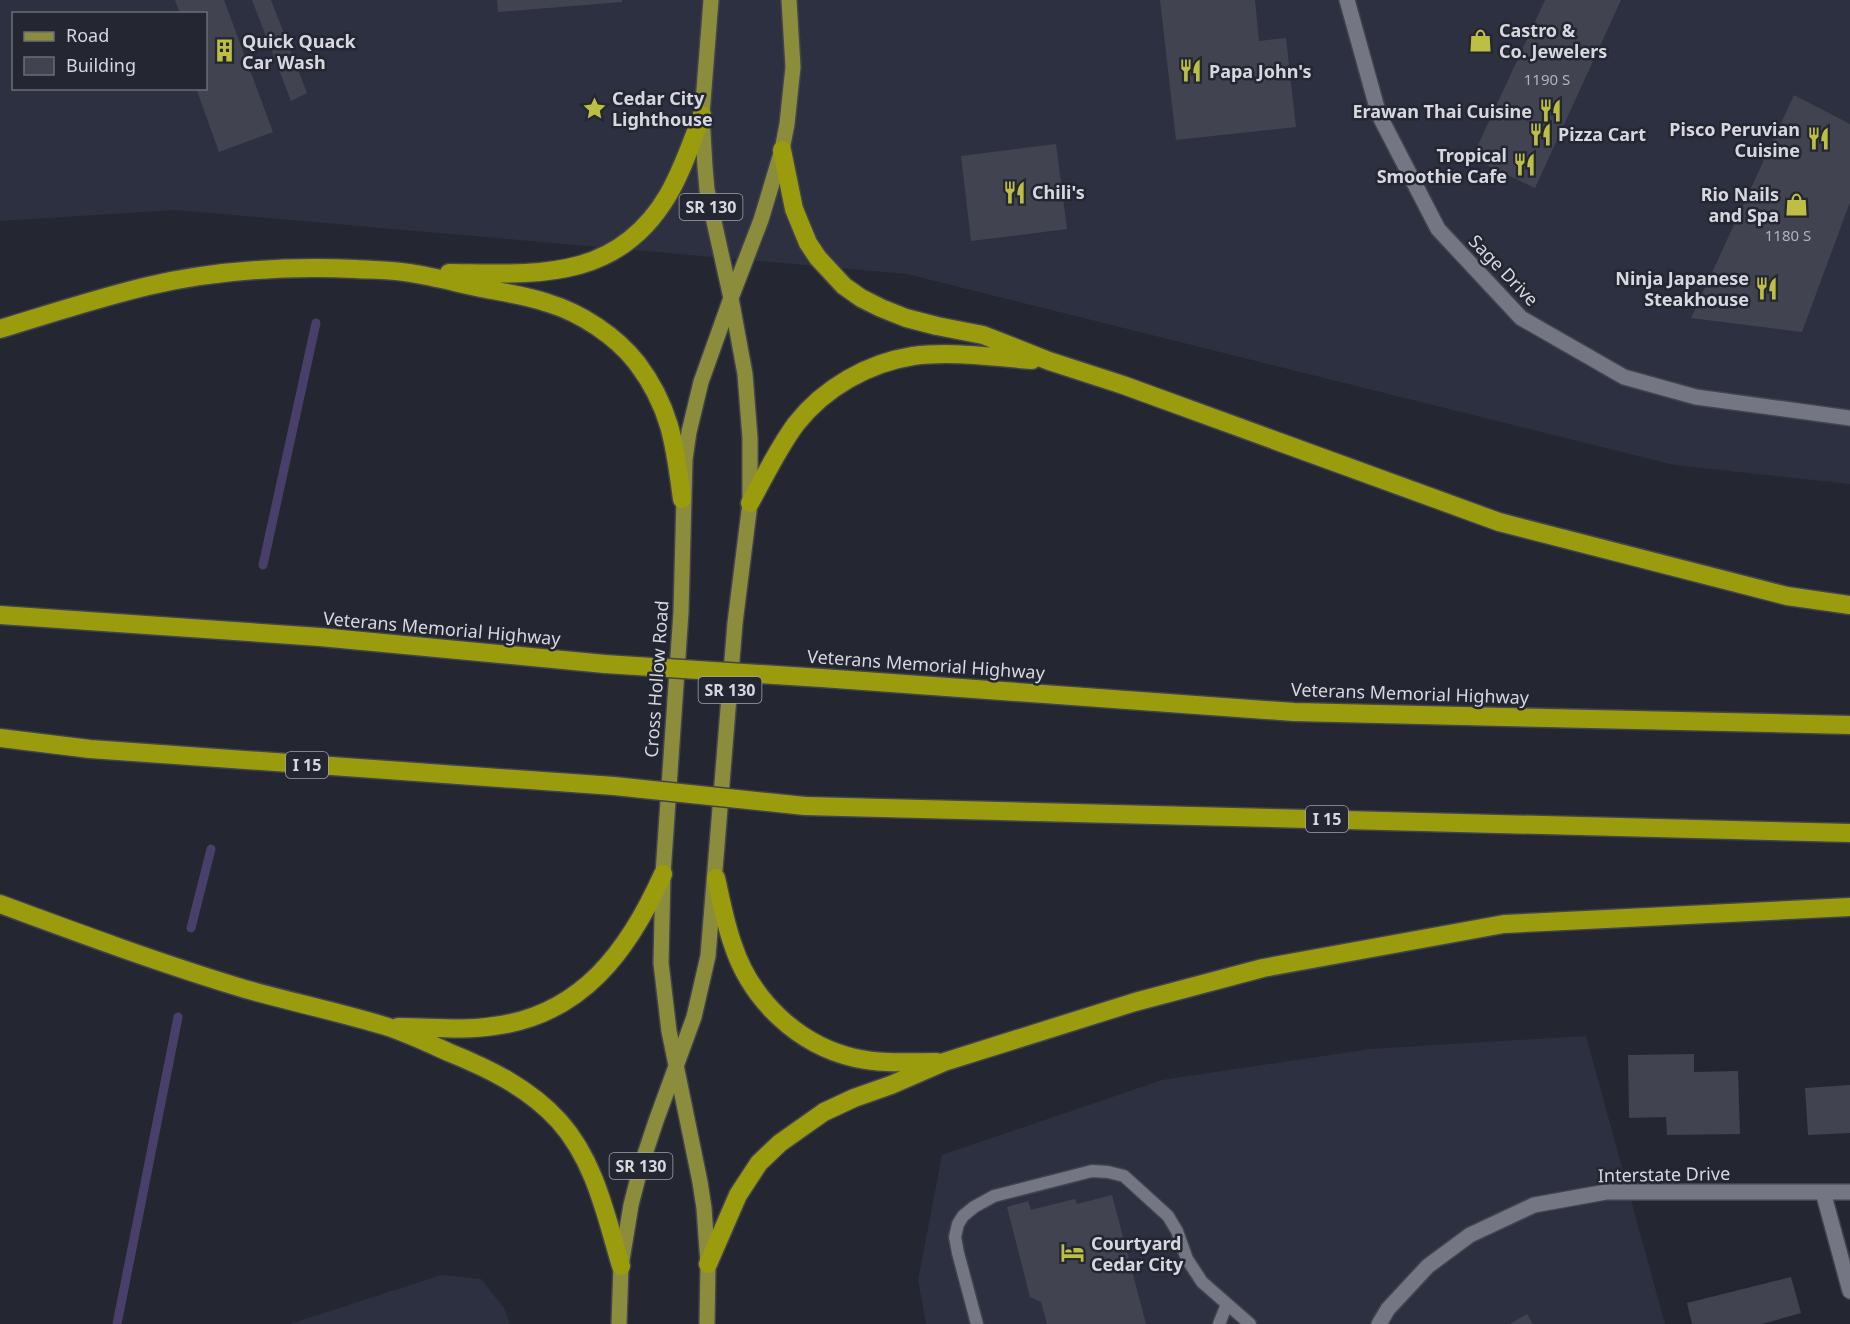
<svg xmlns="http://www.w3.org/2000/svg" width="1850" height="1324" viewBox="0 0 1850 1324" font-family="'Noto Sans',sans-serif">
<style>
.built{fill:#2d3041;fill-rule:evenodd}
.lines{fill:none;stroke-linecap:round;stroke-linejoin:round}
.stream{stroke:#48406a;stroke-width:9}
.building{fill:#414350}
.lane-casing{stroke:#42434c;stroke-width:15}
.street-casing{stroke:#42434c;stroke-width:18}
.secondary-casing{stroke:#42434c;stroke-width:18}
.primary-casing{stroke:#42434c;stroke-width:18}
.highway-casing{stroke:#42434c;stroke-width:21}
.lane{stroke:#747684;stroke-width:12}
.street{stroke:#747684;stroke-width:15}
.secondary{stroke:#747684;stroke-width:15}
.primary{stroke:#8b8d3d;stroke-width:15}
.highway{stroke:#9a9c0d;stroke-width:18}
.highway-bridge-casing{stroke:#42434c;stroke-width:21;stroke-linecap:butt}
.highway-bridge{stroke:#9a9c0d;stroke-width:18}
.labels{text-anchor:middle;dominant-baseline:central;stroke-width:5;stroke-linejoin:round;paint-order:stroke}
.number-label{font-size:15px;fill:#b1b2bb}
.shield{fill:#242632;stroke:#a1a2ab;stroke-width:1.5}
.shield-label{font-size:16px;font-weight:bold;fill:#d6d7df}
.poi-label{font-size:18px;font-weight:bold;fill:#d6d7df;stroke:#242632;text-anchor:start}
.street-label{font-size:18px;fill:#d6d7df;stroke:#242632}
</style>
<rect width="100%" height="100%" fill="#242632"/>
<!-- built -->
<path class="built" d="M 0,0 L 1850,0 L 1850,484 L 1674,465 L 907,274 L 176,210 L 0,221 ZM 14,14 L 206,14 L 206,88 L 14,88 Z
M 1586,1036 L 1665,1324 L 926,1324 L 918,1280 L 942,1155 L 1162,1080 L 1370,1049 Z
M 441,1275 L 481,1279 L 504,1308 L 510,1324 L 290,1324 Z"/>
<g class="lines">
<!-- stream -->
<path class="stream" d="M 263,565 L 316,323
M 191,928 L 211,849
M 117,1324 L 178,1017"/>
</g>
<!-- building -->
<path class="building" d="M 175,0 L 224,0 L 273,132 L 219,152 L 196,88 L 206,88 L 206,14 L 180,14 Z
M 252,0 L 271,0 L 307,93 L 291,101 Z
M 497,0 L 622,0 L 622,2 L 498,12 Z
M 1160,0 L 1255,0 L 1259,41 L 1286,38 L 1296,127 L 1176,140 Z
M 1545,0 L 1621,0 L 1535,188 L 1472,158 Z
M 1794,95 L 1850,124 L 1850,202 L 1802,332 L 1691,318 Z
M 1056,144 L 1067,229 L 971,241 L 961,156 Z
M 1694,1054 L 1694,1072 L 1738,1071 L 1740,1134 L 1667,1135 L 1666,1117 L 1629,1118 L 1628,1055 Z
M 1850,1085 L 1850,1133 L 1808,1135 L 1805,1088 Z
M 1112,1195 L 1146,1324 L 1047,1324 L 1041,1302 L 1030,1297 L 1007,1207 L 1028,1201 L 1031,1210 L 1075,1199 L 1077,1204 Z
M 1791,1277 L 1801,1313 L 1762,1324 L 1692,1324 L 1687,1303 Z
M 1527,1314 L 1533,1324 L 1510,1324 Z"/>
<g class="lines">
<defs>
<path id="lane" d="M 977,1324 L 958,1253 L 955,1237 L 958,1224 L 963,1216 L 974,1207 L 994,1196 L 1092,1171 L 1108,1172 L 1124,1176 L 1168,1216 L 1177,1231 L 1187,1259 L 1202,1282 L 1250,1324
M 1219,1324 L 1227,1304"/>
<path id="street" d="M 1823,1192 L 1850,1291
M 1379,1324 L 1388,1309 L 1428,1266 L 1470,1235 L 1534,1205 L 1606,1192 L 1850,1192"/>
<path id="secondary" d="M 1347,0 L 1379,115 L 1438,229 L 1521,318 L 1624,377 L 1696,397 L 1850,418"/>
<path id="primary" d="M 619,1324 L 621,1266 L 631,1205 L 641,1166 L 656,1121 L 694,1017 L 708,956 L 735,623 L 750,503 L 750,438 L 745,374 L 731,298 L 707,190 L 705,167 L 702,115 L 711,0
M 707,1324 L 708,1264 L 704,1208 L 700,1182 L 669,1031 L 661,963 L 663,874 L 681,612 L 685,459 L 689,432 L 701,382 L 731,298 L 761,220 L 782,150 L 787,124 L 793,67 L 789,0"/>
<path id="highway" d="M 782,150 L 794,209 L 808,243 L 818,258 L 844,286 L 861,298 L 881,308 L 906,318 L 937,326 L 983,335 L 1049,361 L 1123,385 L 1499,522 L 1787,596 L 1850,605
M 449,273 C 535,274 617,282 668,195 C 682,171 692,142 702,115
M 0,329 C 49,314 98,298 148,286 C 216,270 287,266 356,269 C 374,270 393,270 410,273 C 436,277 461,284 486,289 C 507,293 528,296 548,303 C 581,313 616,336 637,363 C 671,408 675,446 682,499
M 750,503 C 765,476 778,448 796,424 C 824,388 868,363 913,356 C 952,351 993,357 1032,360
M 0,615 L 320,637 L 605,664
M 822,678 L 1294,712 L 1850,725
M 0,738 L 90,749 L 614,786
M 805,806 L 1850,833
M 716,878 C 721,900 725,923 733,945 C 751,1000 798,1045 855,1058 C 881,1064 910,1062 937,1062
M 0,904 C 81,934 162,964 245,989 C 291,1002 339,1012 385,1026 C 407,1033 428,1043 448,1052 C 490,1069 529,1088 559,1121 C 595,1161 606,1216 621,1266
M 398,1027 C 430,1027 463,1031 494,1026 C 582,1015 629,950 663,874
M 708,1264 L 738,1195 L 759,1163 L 780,1143 L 824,1112 L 854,1098 L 891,1085 L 944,1062 L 1135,1002 L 1263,968 L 1504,924 L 1850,907"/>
</defs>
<!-- lane casing -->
<use href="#lane" class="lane-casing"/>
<!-- street casing -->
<use href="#street" class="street-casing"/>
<!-- secondary casing -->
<use href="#secondary" class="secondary-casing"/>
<!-- primary casing -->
<use href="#primary" class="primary-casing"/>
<!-- highway casing -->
<use href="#highway" class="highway-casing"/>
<!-- lane -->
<use href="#lane" class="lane"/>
<!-- street -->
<use href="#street" class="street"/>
<!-- secondary -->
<use href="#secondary" class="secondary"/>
<!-- primary -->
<use href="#primary" class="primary"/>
<!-- highway -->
<use href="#highway" class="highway"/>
<defs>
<path id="highway-bridge" d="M 605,664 L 822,678
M 614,786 L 805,806"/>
</defs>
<!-- highway-bridge casing -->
<use href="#highway-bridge" class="highway-bridge-casing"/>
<!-- highway-bridge -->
<use href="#highway-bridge" class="highway-bridge"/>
</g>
<!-- icons -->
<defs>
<symbol id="shop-bare" viewBox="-9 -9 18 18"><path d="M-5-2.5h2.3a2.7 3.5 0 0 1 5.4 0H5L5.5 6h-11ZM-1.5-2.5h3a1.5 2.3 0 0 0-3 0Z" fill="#bcbf43" stroke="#242632" stroke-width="2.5" paint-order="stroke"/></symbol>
<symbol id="building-bare" viewBox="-9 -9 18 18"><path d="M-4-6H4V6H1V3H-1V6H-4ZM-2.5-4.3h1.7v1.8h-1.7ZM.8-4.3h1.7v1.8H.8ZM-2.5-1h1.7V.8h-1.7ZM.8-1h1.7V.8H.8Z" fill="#bcbf43" stroke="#242632" stroke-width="2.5" paint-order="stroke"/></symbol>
<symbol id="restaurant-bare" viewBox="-9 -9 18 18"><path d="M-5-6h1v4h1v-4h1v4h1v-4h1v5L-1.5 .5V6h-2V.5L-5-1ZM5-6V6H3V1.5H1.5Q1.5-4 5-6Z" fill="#bcbf43" stroke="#242632" stroke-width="2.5" paint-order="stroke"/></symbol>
<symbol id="sight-bare" viewBox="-9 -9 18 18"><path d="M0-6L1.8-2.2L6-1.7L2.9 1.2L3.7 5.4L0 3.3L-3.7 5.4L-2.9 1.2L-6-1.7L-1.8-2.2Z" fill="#bcbf43" stroke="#242632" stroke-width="2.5" paint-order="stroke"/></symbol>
<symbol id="hotel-bare" viewBox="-9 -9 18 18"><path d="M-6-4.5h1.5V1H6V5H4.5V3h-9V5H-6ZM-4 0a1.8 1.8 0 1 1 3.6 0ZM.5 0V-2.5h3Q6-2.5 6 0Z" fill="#bcbf43" stroke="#242632" stroke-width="2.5" paint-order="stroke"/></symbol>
</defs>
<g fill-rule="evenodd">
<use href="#shop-bare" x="1464" y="24" width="33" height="33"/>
<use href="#building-bare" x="208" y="34" width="33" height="33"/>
<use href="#restaurant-bare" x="1174" y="54" width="33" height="33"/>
<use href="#sight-bare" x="578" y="92" width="33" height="33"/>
<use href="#restaurant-bare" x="1534" y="94" width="33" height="33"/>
<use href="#restaurant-bare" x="1524" y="118" width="33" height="33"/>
<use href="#restaurant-bare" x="1802" y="122" width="33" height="33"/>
<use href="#restaurant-bare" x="1508" y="148" width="33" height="33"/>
<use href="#restaurant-bare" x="998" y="176" width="33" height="33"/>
<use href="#shop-bare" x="1780" y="188" width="33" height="33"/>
<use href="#restaurant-bare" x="1750" y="272" width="33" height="33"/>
<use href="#hotel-bare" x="1056" y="1236" width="33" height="33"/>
</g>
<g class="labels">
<!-- number labels -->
<g class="number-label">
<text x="1547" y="79">1190 S</text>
<text x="1788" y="235">1180 S</text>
</g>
<!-- shield labels -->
<g class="shield">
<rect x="679.5" y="194" width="63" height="26" rx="4.5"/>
<rect x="698.5" y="677" width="63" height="26" rx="4.5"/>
<rect x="286" y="752" width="42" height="26" rx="4.5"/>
<rect x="1306" y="806" width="42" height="26" rx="4.5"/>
<rect x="609.5" y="1153" width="63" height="26" rx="4.5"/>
</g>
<g class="shield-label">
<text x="711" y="207">SR 130</text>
<text x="730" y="690">SR 130</text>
<text x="307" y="765">I 15</text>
<text x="1327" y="819">I 15</text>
<text x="641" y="1166">SR 130</text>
</g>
<!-- poi labels -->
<g class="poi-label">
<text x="1499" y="30">Castro &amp;<tspan x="1499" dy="21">Co. Jewelers</tspan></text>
<text x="242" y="41">Quick Quack<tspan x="242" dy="21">Car Wash</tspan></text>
<text x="1209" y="71">Papa John's</text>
<text x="612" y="98">Cedar City<tspan x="612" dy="21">Lighthouse</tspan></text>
<text x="1532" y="111" text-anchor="end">Erawan Thai Cuisine</text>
<text x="1800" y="129" text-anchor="end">Pisco Peruvian<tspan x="1800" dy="21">Cuisine</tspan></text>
<text x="1558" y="134">Pizza Cart</text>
<text x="1507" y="155" text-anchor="end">Tropical<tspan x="1507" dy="21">Smoothie Cafe</tspan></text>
<text x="1032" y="192">Chili's</text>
<text x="1779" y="194" text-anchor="end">Rio Nails<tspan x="1779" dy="21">and Spa</tspan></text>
<text x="1749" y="278" text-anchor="end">Ninja Japanese<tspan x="1749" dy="21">Steakhouse</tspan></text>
<text x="1091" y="1243">Courtyard<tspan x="1091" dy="21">Cedar City</tspan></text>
</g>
<!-- street labels -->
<g class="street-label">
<text transform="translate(1504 270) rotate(46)">Sage Drive</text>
<text transform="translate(442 628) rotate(5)">Veterans Memorial Highway</text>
<text transform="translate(926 664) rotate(4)">Veterans Memorial Highway</text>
<text transform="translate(656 679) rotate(-86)">Cross Hollow Road</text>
<text transform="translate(1410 693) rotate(2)">Veterans Memorial Highway</text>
<text transform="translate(1664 1174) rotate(-1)">Interstate Drive</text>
</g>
</g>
<!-- legend -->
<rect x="12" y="12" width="195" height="78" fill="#242632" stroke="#6b6d77" stroke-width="1.5"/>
<rect x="24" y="32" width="30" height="9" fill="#8b8d3d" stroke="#6b6d77" stroke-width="1.5"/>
<text x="66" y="42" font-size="18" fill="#d6d7df">Road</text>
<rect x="24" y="57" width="30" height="18" fill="#414350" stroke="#6b6d77" stroke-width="1.5"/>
<text x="66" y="72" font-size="18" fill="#d6d7df">Building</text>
</svg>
